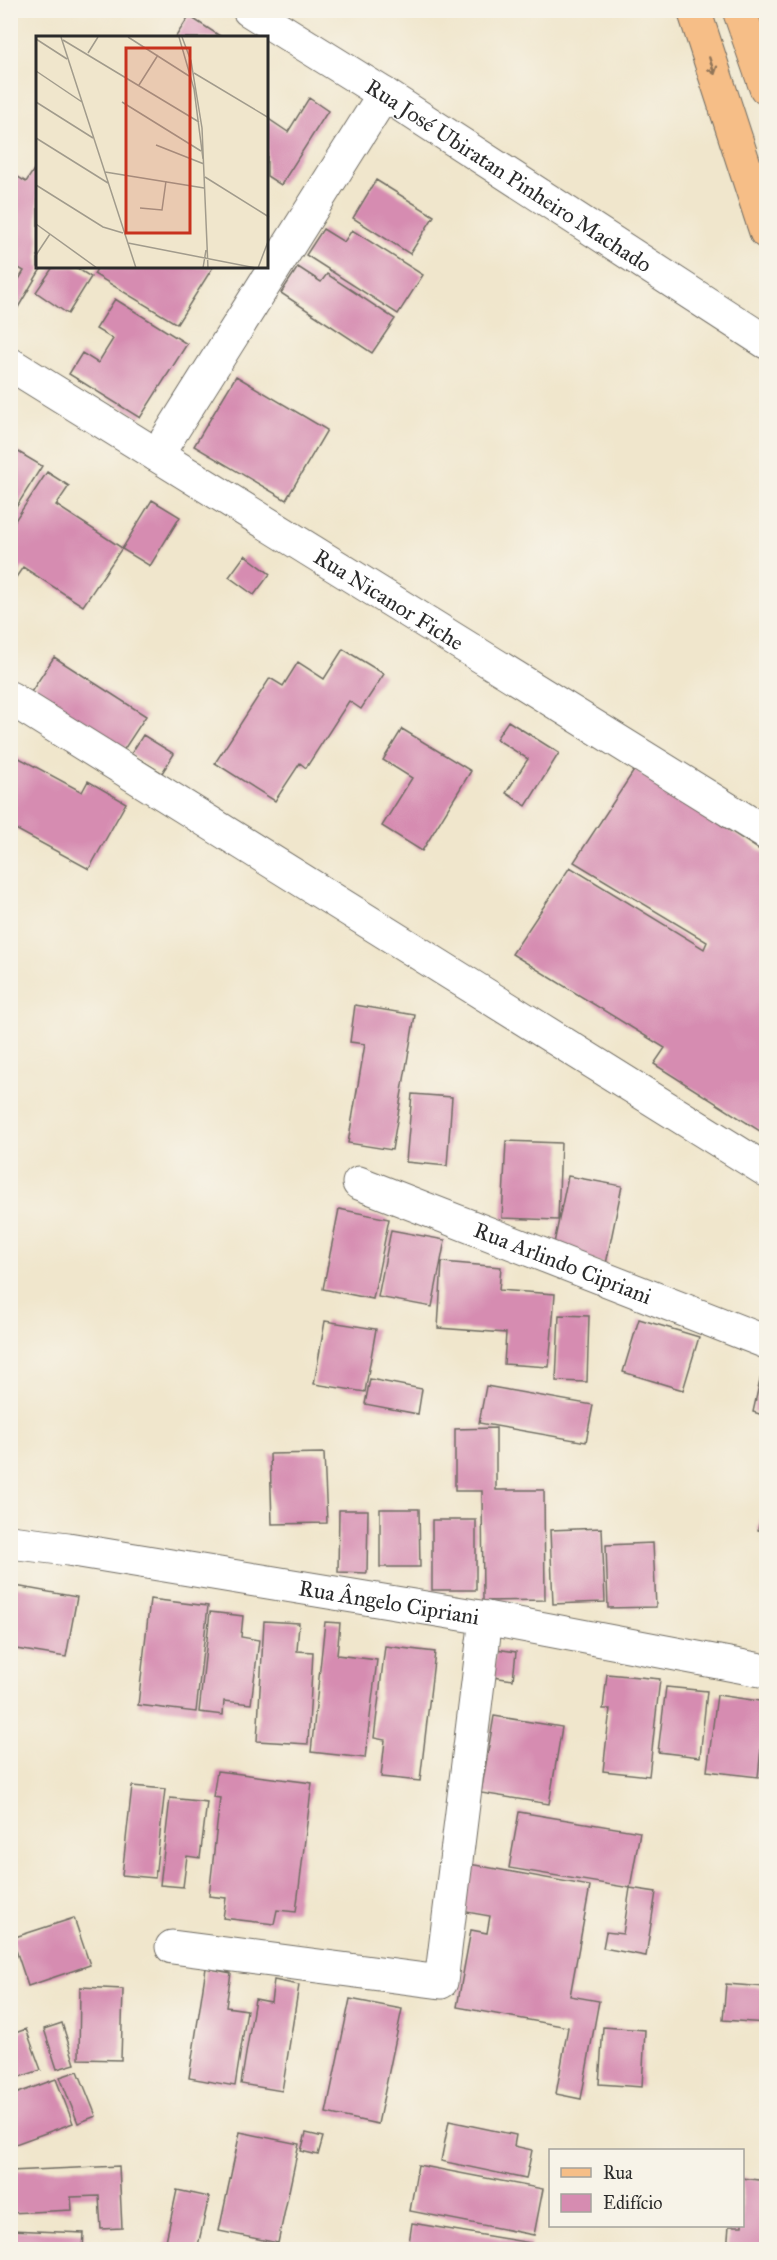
<svg xmlns="http://www.w3.org/2000/svg" width="777" height="2260" viewBox="0 0 777 2260" font-family="'IM FELL Great Primer',serif">
<style>
.building{fill:#d68cb1}
.lines{fill:none;stroke-linecap:round;stroke-linejoin:round}
.minor-casing{stroke:#706c63;stroke-width:35}
.major-casing{stroke:#706c63;stroke-width:35}
.minor{stroke:#fff;stroke-width:33}
.major{stroke:#f6be87;stroke-width:33}
.oneway{stroke:#907459}
.labels{text-anchor:middle;dominant-baseline:central;stroke-width:4.5;stroke-linejoin:round;paint-order:stroke}
.street-label{font-size:22px;fill:#2b2b2b;stroke:#f7f3e8}
.inset-road{fill:none;stroke:#a19b8c;stroke-width:1.5}
.view{fill:#c8321e;fill-opacity:0.15;stroke:#c8321e;stroke-width:3}
.inset-edge{fill:none;stroke:#2b2b2b;stroke-width:3}
</style>
<rect width="100%" height="100%" fill="#f7f3e8"/>
<filter id="ink" filterUnits="userSpaceOnUse"><feTurbulence type="fractalNoise" baseFrequency=".0167" numOctaves="2"/><feDisplacementMap in="SourceGraphic" scale="12" xChannelSelector="R" yChannelSelector="G"/><feConvolveMatrix kernelMatrix="1 2 1 2 8 2 1 2 1" color-interpolation-filters="sRGB"/></filter>
<filter id="wash" filterUnits="userSpaceOnUse"><feTurbulence type="fractalNoise" baseFrequency=".008" numOctaves="4" result="noise"/><feDisplacementMap in="SourceGraphic" scale="24" xChannelSelector="R" yChannelSelector="G"/><feGaussianBlur stdDeviation="1.35" result="paint"/><feColorMatrix in="noise" values="0 0 0 0 0 0 0 0 0 0 0 0 0 0 0 0 0 1.4 0 .05"/><feComposite in="paint" operator="in"/></filter>
<g filter="url(#wash)">
<rect width="100%" height="100%" fill="#f0e6cc"/>
<g id="blocks">
<!-- building -->
<path class="building" d="M 189,16 L 223,38 L 175,38 Z
M 309,98 L 328,111 L 281,185 L 267,176 L 267,118 L 288,132 Z
M 35,168 L 38,169 L 38,267 L 42,267 L 10,321 L 10,294 L 24,271 L 10,263 L 10,184 L 15,175 L 26,182 Z
M 376,180 L 434,216 L 410,254 L 353,218 Z
M 323,229 L 344,242 L 352,230 L 423,275 L 398,314 L 306,255 Z
M 53,267 L 75,267 L 91,277 L 68,314 L 36,292 Z
M 98,267 L 213,267 L 177,324 L 94,274 Z
M 298,267 L 321,282 L 327,274 L 395,319 L 372,353 L 281,293 Z
M 115,299 L 187,344 L 140,418 L 69,374 L 82,353 L 98,363 L 113,339 L 96,329 Z
M 236,376 L 327,430 L 286,500 L 194,446 Z
M 10,447 L 42,466 L 10,517 Z
M 47,472 L 69,486 L 56,505 L 122,548 L 83,606 L 23,567 L 10,586 L 10,528 Z
M 152,500 L 180,517 L 150,566 L 122,549 Z
M 245,555 L 270,574 L 254,595 L 229,577 Z
M 343,649 L 384,674 L 361,709 L 349,701 L 306,768 L 300,763 L 275,801 L 215,763 L 270,678 L 283,686 L 298,662 L 324,679 Z
M 54,657 L 146,716 L 123,751 L 31,692 Z
M 508,721 L 559,753 L 526,806 L 506,793 L 528,759 L 496,739 Z
M 402,729 L 471,771 L 422,851 L 382,826 L 412,778 L 383,760 Z
M 143,735 L 174,754 L 162,773 L 131,754 Z
M 10,753 L 82,792 L 88,781 L 126,803 L 89,869 L 10,826 Z
M 635,769 L 766,854 L 766,1135 L 654,1064 L 665,1048 L 512,954 L 570,867 L 704,949 L 707,942 L 574,862 Z
M 355,1005 L 415,1015 L 392,1150 L 348,1143 L 365,1044 L 350,1042 Z
M 412,1094 L 452,1097 L 447,1166 L 406,1162 Z
M 506,1141 L 561,1143 L 558,1220 L 502,1218 Z
M 568,1176 L 622,1186 L 606,1264 L 552,1253 Z
M 339,1209 L 389,1219 L 373,1299 L 323,1289 Z
M 391,1230 L 445,1240 L 432,1307 L 378,1297 Z
M 442,1262 L 501,1267 L 499,1290 L 555,1294 L 549,1367 L 504,1364 L 506,1333 L 438,1328 Z
M 559,1315 L 589,1316 L 587,1382 L 556,1381 Z
M 639,1319 L 699,1337 L 683,1390 L 623,1372 Z
M 325,1321 L 376,1329 L 365,1392 L 314,1384 Z
M 763,1367 L 766,1368 L 766,1416 L 753,1412 Z
M 370,1379 L 422,1389 L 418,1414 L 365,1404 Z
M 486,1386 L 593,1405 L 586,1442 L 479,1423 Z
M 496,1428 L 496,1490 L 544,1490 L 545,1600 L 483,1601 L 482,1491 L 455,1491 L 455,1429 Z
M 324,1453 L 327,1523 L 272,1524 L 270,1454 Z
M 766,1499 L 766,1532 L 758,1530 Z
M 380,1509 L 419,1509 L 420,1567 L 380,1567 Z
M 339,1510 L 368,1510 L 367,1573 L 338,1572 Z
M 432,1520 L 476,1520 L 476,1590 L 432,1590 Z
M 602,1528 L 605,1602 L 553,1604 L 550,1530 Z
M 653,1543 L 656,1607 L 608,1608 L 606,1545 Z
M 10,1585 L 77,1597 L 66,1657 L 10,1648 Z
M 150,1599 L 208,1606 L 196,1712 L 138,1705 Z
M 210,1612 L 243,1616 L 241,1637 L 259,1640 L 251,1704 L 224,1701 L 223,1715 L 199,1712 Z
M 264,1621 L 299,1623 L 297,1651 L 313,1652 L 308,1744 L 257,1741 Z
M 325,1622 L 340,1623 L 337,1655 L 377,1660 L 365,1758 L 311,1752 Z
M 385,1646 L 435,1652 L 420,1781 L 381,1777 L 385,1740 L 374,1738 Z
M 496,1649 L 516,1652 L 513,1680 L 492,1677 Z
M 607,1674 L 660,1679 L 649,1776 L 603,1771 L 610,1709 L 603,1709 Z
M 666,1687 L 707,1691 L 700,1757 L 658,1752 Z
M 717,1695 L 766,1702 L 758,1777 L 707,1771 Z
M 494,1716 L 562,1727 L 549,1804 L 481,1793 Z
M 217,1771 L 312,1783 L 296,1912 L 277,1910 L 274,1924 L 223,1918 L 226,1898 L 209,1896 L 220,1798 L 213,1797 Z
M 132,1786 L 165,1789 L 155,1878 L 122,1875 Z
M 170,1798 L 207,1802 L 200,1858 L 187,1856 L 183,1887 L 160,1885 Z
M 519,1812 L 640,1832 L 630,1888 L 509,1868 Z
M 464,1863 L 590,1886 L 570,1996 L 599,2001 L 581,2099 L 556,2094 L 568,2027 L 457,2007 L 471,1930 L 487,1933 L 490,1916 L 455,1910 Z
M 630,1888 L 656,1892 L 646,1956 L 603,1948 L 606,1932 L 623,1934 Z
M 74,1918 L 90,1965 L 28,1986 L 12,1938 Z
M 206,1968 L 231,1973 L 226,2007 L 247,2010 L 235,2086 L 189,2078 Z
M 274,1980 L 299,1985 L 282,2091 L 241,2084 L 255,1999 L 271,2002 Z
M 726,1984 L 766,1987 L 766,2023 L 723,2020 Z
M 80,1987 L 123,1989 L 121,2060 L 79,2059 Z
M 350,1999 L 402,2009 L 378,2124 L 326,2113 Z
M 62,2023 L 75,2064 L 57,2069 L 44,2029 Z
M 603,2027 L 645,2030 L 642,2087 L 599,2084 Z
M 26,2029 L 41,2070 L 10,2080 L 10,2035 Z
M 78,2071 L 96,2116 L 78,2123 L 60,2077 Z
M 56,2079 L 73,2123 L 10,2146 L 10,2096 Z
M 449,2121 L 516,2135 L 514,2146 L 532,2150 L 526,2179 L 441,2161 Z
M 240,2132 L 299,2144 L 278,2243 L 219,2231 Z
M 306,2133 L 323,2137 L 318,2155 L 301,2151 Z
M 765,2150 L 766,2150 L 766,2173 L 762,2172 Z
M 418,2165 L 543,2189 L 534,2235 L 410,2211 Z
M 119,2166 L 122,2228 L 101,2229 L 99,2196 L 71,2197 L 72,2210 L 10,2213 L 10,2171 Z
M 742,2178 L 766,2181 L 766,2250 L 727,2250 L 729,2226 L 742,2226 Z
M 177,2190 L 209,2197 L 197,2250 L 164,2250 Z
M 412,2223 L 531,2243 L 529,2250 L 408,2250 Z
M 10,2230 L 84,2233 L 83,2250 L 10,2250 Z"/>
</g>
</g>
<g filter="url(#ink)">
<use href="#blocks" fill-opacity="0" stroke="#706c63" stroke-width="1.5"/>
<g class="lines">
<defs>
<g id="minor">
<path id="s1" d="M 249,10 L 384,94 L 766,342"/>
<path id="s2" d="M 10,364 L 766,833"/>
<path d="M 157,455 L 384,94"/>
<path d="M 10,698 L 766,1170"/>
<path id="s3" d="M 359,1183 L 766,1342"/>
<path id="s4" d="M 10,1542 L 68,1549 L 486,1618 L 766,1671"/>
<path d="M 172,1947 L 441,1982 L 486,1618"/>
</g>
<path id="major" d="M 694,10 L 766,232
M 739,10 L 766,88"/>
</defs>
<!-- minor casing -->
<use href="#minor" class="minor-casing"/>
<!-- major casing -->
<use href="#major" class="major-casing"/>
<!-- minor -->
<use href="#minor" class="minor"/>
<!-- major -->
<use href="#major" class="major"/>
</g>
<!-- one-way arrows -->
<defs><path id="oneway-shaft" d="M-6 0H5M1.5-3L5.5 0L1.5 3" fill="none" stroke-width="1.6" stroke-linecap="round" stroke-linejoin="round" transform="scale(1.5)"/></defs>
<use class="oneway" href="#oneway-shaft" transform="translate(712 66) rotate(72)"/>
</g>
<g class="labels">
<!-- street labels -->
<g class="street-label">
<text stroke="none"><textPath href="#s1" startOffset="308">Rua José Ubiratan Pinheiro Machado</textPath></text>
<text stroke="none"><textPath href="#s2" startOffset="446">Rua Nicanor Fiche</textPath></text>
<text stroke="none"><textPath href="#s3" startOffset="219">Rua Arlindo Cipriani</textPath></text>
<text stroke="none"><textPath href="#s4" startOffset="384">Rua Ângelo Cipriani</textPath></text>
</g>
</g>
<!-- overview -->
<g transform="translate(36 36)">
<rect width="232" height="232" fill="#f0e6cc"/>
<path class="inset-road" d="M 25,1 L 100,232M 92,1 L 153,40M 143,1 L 158,53 L 167,123M 146,1 L 155,25 L 166,92 L 172,232M 0,3 L 31,23M 27,4 L 163,86M 52,17 L 62,1M 0,35 L 46,66M 158,37 L 233,82M 103,49 L 122,19M 0,66 L 57,102M 86,66 L 165,115M 0,102 L 72,147M 120,109 L 168,128M 69,136 L 168,152M 169,141 L 233,181M 0,149 L 67,191 L 87,197M 104,172 L 126,174 L 130,145M 0,188 L 61,232M 92,207 L 220,232M 0,219 L 14,198M 167,232 L 170,214M 222,232 L 233,203"/>
<path class="view" d="M 90,12 L 154,12 L 154,197 L 90,197 Z"/>
<rect width="232" height="232" class="inset-edge"/>
</g>
<!-- margin -->
<rect width="777" height="2260" fill="none" stroke="#f7f3e8" stroke-width="36"/>
<!-- legend -->
<rect x="549" y="2149" width="195" height="78" fill="#f7f3e8" stroke="#a5a39c" stroke-width="1.5"/>
<rect x="561" y="2168" width="30" height="9" fill="#f6be87" stroke="#a5a39c" stroke-width="1.5"/>
<text x="603" y="2179" font-size="18" fill="#2b2b2b">Rua</text>
<rect x="561" y="2194" width="30" height="18" fill="#d68cb1" stroke="#a5a39c" stroke-width="1.5"/>
<text x="603" y="2209" font-size="18" fill="#2b2b2b">Edifício</text>
</svg>
